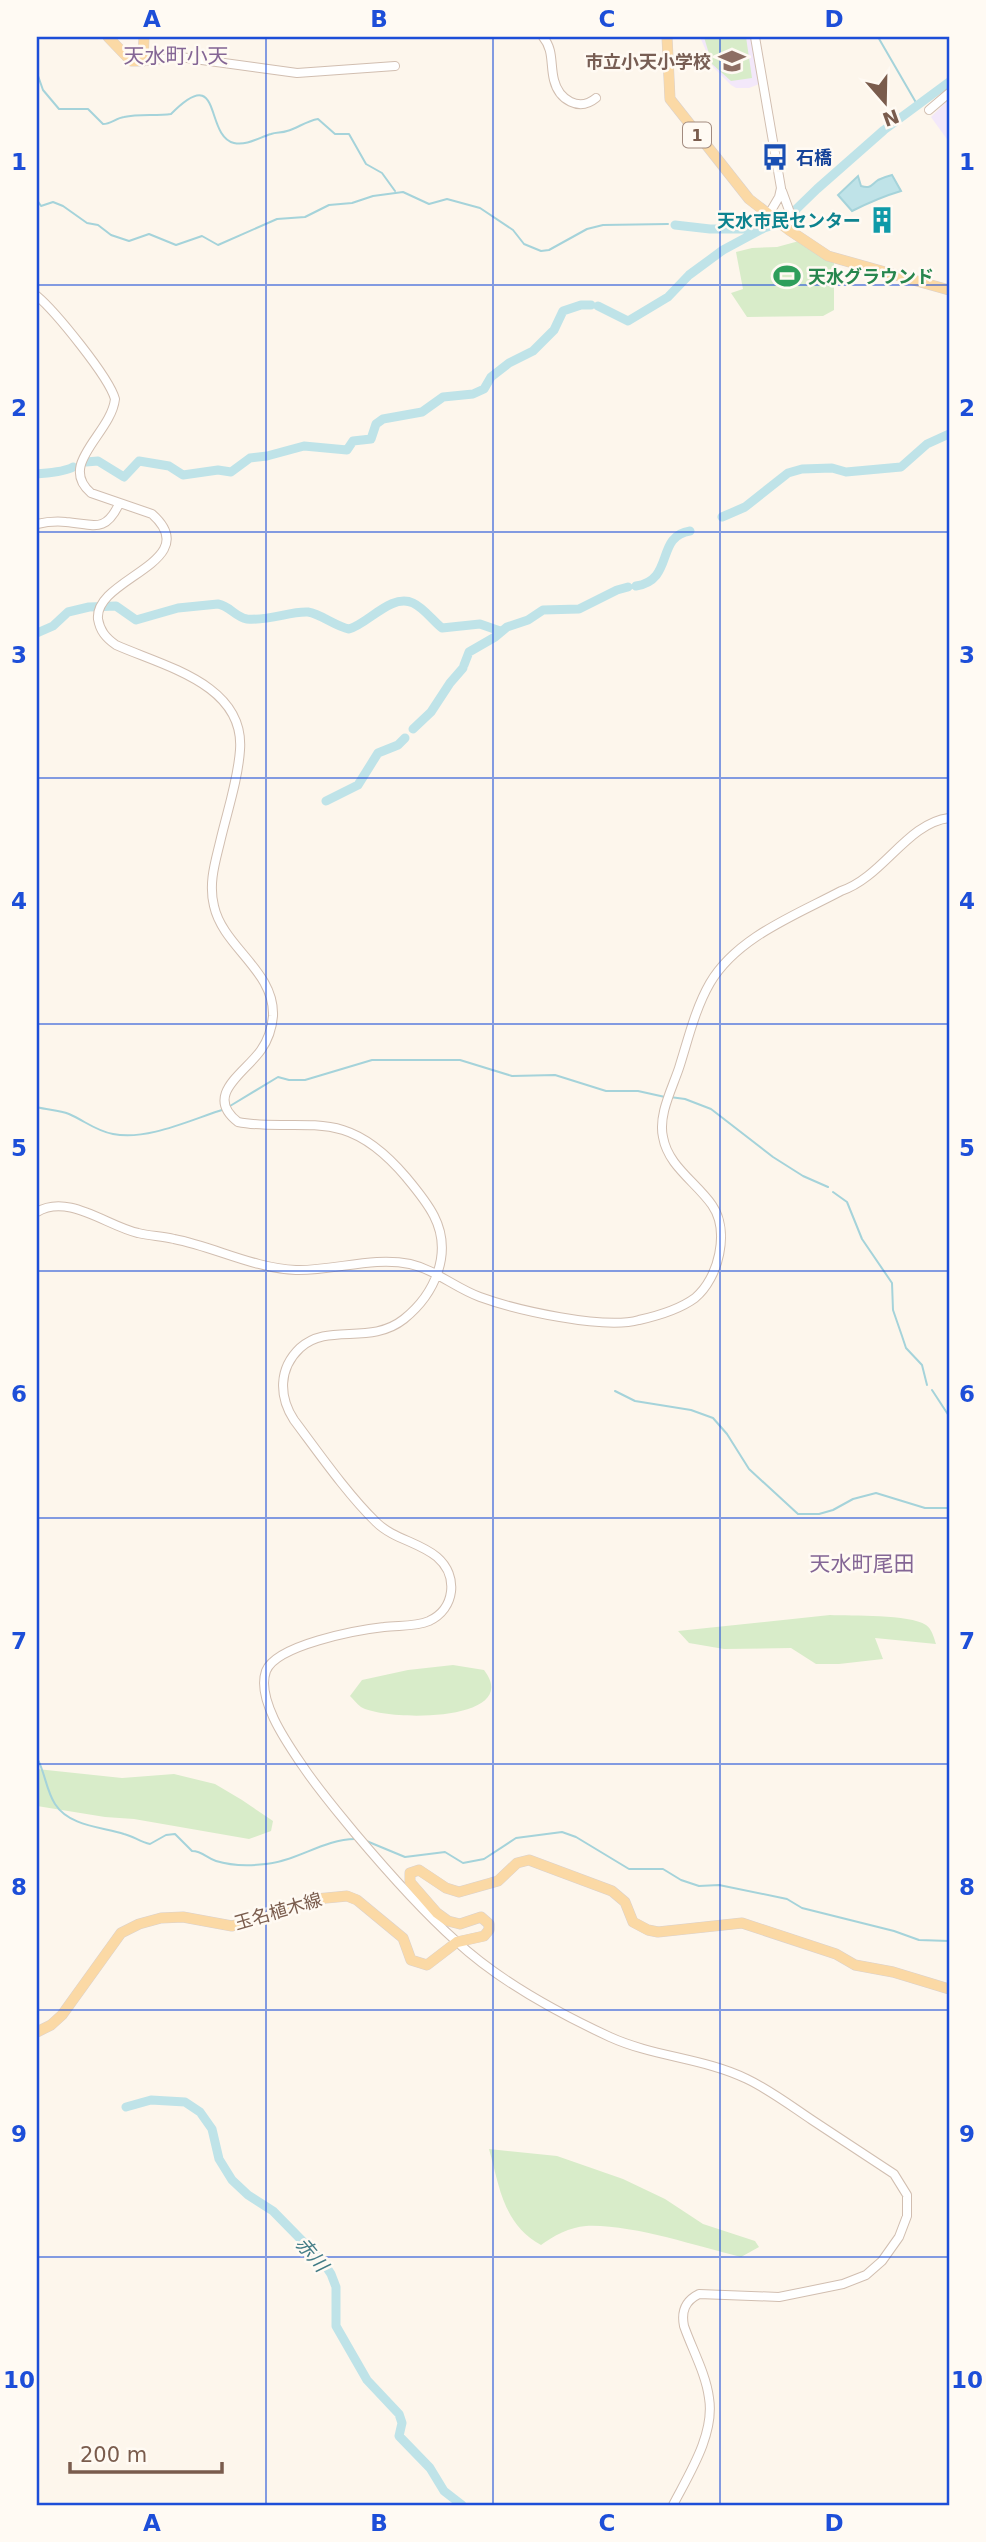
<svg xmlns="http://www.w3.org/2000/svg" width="986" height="2542" viewBox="0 0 986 2542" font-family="'DejaVu Sans','Noto Sans JP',sans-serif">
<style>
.education{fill:#f3e8fa}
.green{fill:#d8ecc9}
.water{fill:#bfe3e8;stroke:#a5d3da;stroke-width:2}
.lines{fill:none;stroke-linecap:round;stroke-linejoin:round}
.stream{stroke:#a5d3da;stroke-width:2}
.river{stroke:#bfe3e8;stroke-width:9}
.minor-casing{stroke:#d1beb0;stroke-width:10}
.major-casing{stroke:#dad1cd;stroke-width:11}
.minor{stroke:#fff;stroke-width:8}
.major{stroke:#fbd9a5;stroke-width:10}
.grid{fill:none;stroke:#1d4ed8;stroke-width:2;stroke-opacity:0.55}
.labels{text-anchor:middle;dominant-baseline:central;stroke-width:5;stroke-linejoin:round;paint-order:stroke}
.shield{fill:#fffaf3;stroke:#a28b7f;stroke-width:2}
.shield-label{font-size:16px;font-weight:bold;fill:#7a5c4d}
.education-label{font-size:18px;font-weight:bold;fill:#785e54;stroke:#fffaf3;text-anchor:end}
.transit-label{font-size:18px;font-weight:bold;fill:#164399;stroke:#fffaf3;text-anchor:start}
.culture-label{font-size:18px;font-weight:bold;fill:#0d838f;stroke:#fffaf3;text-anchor:end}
.leisure-label{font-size:18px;font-weight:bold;fill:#27864d;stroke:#fffaf3;text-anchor:start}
.street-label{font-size:18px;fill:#7a5c4d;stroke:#fffaf3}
.water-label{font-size:19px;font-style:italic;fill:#437c86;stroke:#fffaf3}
.quarter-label{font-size:21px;fill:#846695;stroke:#fffaf3}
.neatline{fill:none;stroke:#1d4ed8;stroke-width:2.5}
.grid-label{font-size:23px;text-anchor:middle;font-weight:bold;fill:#1d4ed8}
</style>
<rect width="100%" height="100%" fill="#fdf6ec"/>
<!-- education -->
<path class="education" d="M 700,37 L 751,37 L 759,84 L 749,88 L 736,88 L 731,85 L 713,67 Z
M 949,99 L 949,142 L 931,117 Z"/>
<!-- green -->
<path class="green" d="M 704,37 L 746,37 L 752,78 L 731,81 L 712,64 Z
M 799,241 L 834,263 L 834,310 L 823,316 L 747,317 L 731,293 L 743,289 L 736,252 L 752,248 L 777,247 Z
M 830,1615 C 852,1616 909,1614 926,1625 C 932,1629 934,1638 936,1644 L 875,1638 L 883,1659 L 839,1664 L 816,1664 L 791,1648 L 724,1649 L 689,1643 L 678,1631 Z
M 453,1665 L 484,1670 C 524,1722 387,1722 361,1707 C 357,1704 353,1699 350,1696 L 362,1680 L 408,1670 Z
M 37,1769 L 122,1778 L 174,1774 L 215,1784 L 242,1800 L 273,1821 L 271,1831 L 249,1839 L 134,1819 L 105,1817 L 37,1806 Z
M 489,2149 L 557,2156 L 623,2179 L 665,2199 L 703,2224 L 755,2241 L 759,2247 L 741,2257 C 695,2246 632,2224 586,2226 C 570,2227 553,2236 541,2245 C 503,2224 500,2188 489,2149 Z"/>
<!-- water -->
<path class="water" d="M 892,175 L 901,191 C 884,196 868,203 852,211 L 838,195 L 858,176 L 861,186 C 871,189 871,185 878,180 C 882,178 888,176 892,175 Z"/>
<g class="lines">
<!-- stream -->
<path class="stream" d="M 878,37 L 918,106
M 37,73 L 43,90 L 59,109 L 88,109 L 103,124 C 111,124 116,118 124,117 C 139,114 156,116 171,114 C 223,61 204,136 234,143 C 247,146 260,137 271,134 C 276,132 282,133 287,131 C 298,128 306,121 318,119 L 335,134 L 349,134 L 366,164 L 382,173 L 395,191
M 37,200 L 41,206 L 53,202 L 63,206 L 87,223 L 98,225 L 111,235 L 129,241 L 149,234 L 176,245 L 202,236 L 218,245 L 277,219 L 305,217 L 329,205 L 352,203 L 373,196 L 403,192 L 429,204 L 447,199 L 480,208 L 513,230 L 524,244 L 541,251 L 549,250 L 587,229 L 603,225 L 668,224
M 670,1097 L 685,1099 L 711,1109 L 773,1157 L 803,1176 L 828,1187
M 230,1106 L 278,1077 L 289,1080 L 305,1080 L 372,1060 L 460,1060 L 512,1076 L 555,1075 L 606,1091 L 638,1091 L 665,1097
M 37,1107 C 47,1110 58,1110 69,1114 C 85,1121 96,1131 113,1134 C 148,1141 192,1119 225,1109
M 833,1192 L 847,1202 L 862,1239 L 892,1283 L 893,1310 L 902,1336 L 906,1348 L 922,1365 L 927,1385
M 932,1390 L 949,1416
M 615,1391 L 635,1401 L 691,1410 L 713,1418 L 727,1434 L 749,1469 L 798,1514 L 819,1514 L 833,1510 L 853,1499 L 876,1493 L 925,1508 L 949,1508
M 37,1758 C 45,1772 46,1790 55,1804 C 69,1826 101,1827 124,1834 C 133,1836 140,1842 150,1844 L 166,1835 L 175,1834 L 192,1851 C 202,1851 207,1858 216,1861 C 232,1866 249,1866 266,1864 C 297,1861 324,1839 355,1839
M 364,1840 L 405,1857 L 445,1852 L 463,1863 L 484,1859 L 516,1838 L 562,1832 L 576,1837 L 629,1869 L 663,1869 L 681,1880 L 699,1886 L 719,1885 L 787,1899 L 802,1908 L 894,1931 L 919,1940 L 949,1941"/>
<!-- river -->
<path class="river" d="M 675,225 L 710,229 L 759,229
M 598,306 L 628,321 L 668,297 L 689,275 L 723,250 L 764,228 L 783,222 L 817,189 L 884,130 L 949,82
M 86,462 L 98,461 L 124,477 L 139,461 L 169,466 L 183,475 L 218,470 L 231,472 L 250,458 L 267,456 L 304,446 L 347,450 L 353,441 L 371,439 L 376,424 L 383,419 L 422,412 L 443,397 L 473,394 L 484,389 L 491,377 L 509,363 L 533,351 L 554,330 L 563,311 L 581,305 L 591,305
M 37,474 C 47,473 65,472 73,467
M 722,517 L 745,507 L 788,473 L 802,469 L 832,468 L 846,472 L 901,467 L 927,444 L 949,434
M 636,586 C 675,580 655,536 690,531
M 37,633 L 53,626 L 68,612 L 89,607 L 116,606 L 136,620 L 178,608 L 218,604 C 230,606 235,617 247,619 C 270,621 290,611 308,612 C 321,614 335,626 349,629 C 368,624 391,593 413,603 C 424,608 433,621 442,628 L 480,624 L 500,631
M 464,665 L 469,652 L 495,637 L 507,627 L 528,620 L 543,610 L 579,609 L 617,590 L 628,587
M 413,729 L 431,712 L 450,683 L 463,668
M 326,801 L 358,785 L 378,753 L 398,745 L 405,738
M 126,2107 L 151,2100 L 185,2102 L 200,2112 L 212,2129 L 219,2159 L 232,2180 L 248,2195 L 273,2211 L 323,2262 L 331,2274 L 336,2287 L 336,2326 L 367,2380 L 399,2414 L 402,2423 L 399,2436 L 430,2468 L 444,2491 L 462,2505"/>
<defs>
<path id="minor" d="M 543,37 C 554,50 550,64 554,80 C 559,100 579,112 596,98
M 755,37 L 781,188 L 779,197 L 769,214
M 143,61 L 180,57 L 297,73 L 395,66
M 929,110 L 949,93
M 782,191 L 793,221
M 37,296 C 55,311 109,377 115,399 C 111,434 57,464 91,493 L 152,514 C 206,562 94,578 98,619 C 100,631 106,638 116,645 C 163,666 245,684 240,750 C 238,779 228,809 221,838 C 216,860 208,882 214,906 C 223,947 275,971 273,1016 C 272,1028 268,1040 261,1050 C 245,1073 203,1095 238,1122 C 272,1129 309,1120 343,1130 C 369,1138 389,1157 406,1177 C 416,1189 427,1202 434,1216 C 453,1253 435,1294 404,1319 C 370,1346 328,1322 300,1348 C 278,1369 279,1397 294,1420 C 318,1452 348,1495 376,1522 C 393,1539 419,1542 437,1557 C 459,1576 455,1609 429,1621 C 415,1627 398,1625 384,1627 C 357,1630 276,1645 266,1671 C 256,1699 287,1743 302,1765 C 318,1789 336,1810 354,1832 C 386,1870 419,1908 456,1941 C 498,1980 558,2013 610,2037 C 654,2057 704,2058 747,2079 C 770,2090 791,2106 812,2120 C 839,2138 867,2156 894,2174 L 907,2195 L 907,2216 L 899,2237 L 882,2261 L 866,2275 L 843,2284 L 779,2297 L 699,2294 C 685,2301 681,2311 684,2326 C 692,2349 706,2374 709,2398 C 715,2434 689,2474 673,2505
M 37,524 C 46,522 56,521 66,522 C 93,524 105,534 119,504
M 37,1212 C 68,1193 107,1226 138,1233 C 150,1236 162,1236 174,1239 C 215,1247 253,1268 296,1270 C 334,1271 373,1256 410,1264 C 436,1270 455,1288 480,1297 C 516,1310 604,1330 639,1320 C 657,1316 680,1309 695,1298 C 719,1278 730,1231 712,1205 C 696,1182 668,1166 663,1137 C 658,1115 672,1089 679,1068 C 688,1040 695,1009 710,983 C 737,937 796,915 841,891 C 883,877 907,823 949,818"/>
<path id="major" d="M 108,37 L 131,61 L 143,61 L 144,37
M 667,37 L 670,99 L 749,199 L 789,230 L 828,256 L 949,290
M 37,2032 L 51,2025 L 62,2015 L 121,1933 L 139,1924 L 161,1918 L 183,1917 L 232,1926 L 316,1899 L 347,1896 L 357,1900 L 403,1938 L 411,1960 L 427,1965 L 457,1942 L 484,1936 L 489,1930 L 489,1924 L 481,1917 L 460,1924 L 448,1921 L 437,1913 L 410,1882 L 410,1873 L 419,1870 L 446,1888 L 459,1892 L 498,1881 L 517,1863 L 529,1860 L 612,1891 L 625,1902 L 633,1922 L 648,1930 L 658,1932 L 742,1923 L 836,1954 L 855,1965 L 893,1972 L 949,1989"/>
</defs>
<!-- minor casing -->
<use href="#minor" class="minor-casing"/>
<!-- major casing -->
<use href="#major" class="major-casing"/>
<!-- minor -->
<use href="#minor" class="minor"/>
<!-- major -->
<use href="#major" class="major"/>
</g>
<!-- grid -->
<path class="grid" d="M 266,37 L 266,2505M 493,37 L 493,2505M 720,37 L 720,2505M 37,285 L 949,285M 37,532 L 949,532M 37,778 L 949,778M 37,1024 L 949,1024M 37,1271 L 949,1271M 37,1518 L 949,1518M 37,1764 L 949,1764M 37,2010 L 949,2010M 37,2257 L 949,2257"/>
<!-- icons -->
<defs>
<symbol id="school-bare" viewBox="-9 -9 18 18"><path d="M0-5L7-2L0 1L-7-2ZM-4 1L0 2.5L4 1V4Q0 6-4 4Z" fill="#8d6e63" stroke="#fffaf3" stroke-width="2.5" paint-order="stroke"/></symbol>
<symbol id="bus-bare" viewBox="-9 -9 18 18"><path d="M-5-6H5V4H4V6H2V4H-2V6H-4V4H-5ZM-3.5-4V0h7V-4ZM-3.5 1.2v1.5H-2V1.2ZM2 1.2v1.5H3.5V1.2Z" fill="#1a4fb4" stroke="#fffaf3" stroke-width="2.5" paint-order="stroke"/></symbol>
<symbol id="building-bare" viewBox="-9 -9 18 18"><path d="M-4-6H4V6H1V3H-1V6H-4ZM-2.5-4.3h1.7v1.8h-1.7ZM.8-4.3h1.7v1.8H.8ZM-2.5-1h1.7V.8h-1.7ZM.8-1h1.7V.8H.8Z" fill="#0f9aa8" stroke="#fffaf3" stroke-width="2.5" paint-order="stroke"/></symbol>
<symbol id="stadium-bare" viewBox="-9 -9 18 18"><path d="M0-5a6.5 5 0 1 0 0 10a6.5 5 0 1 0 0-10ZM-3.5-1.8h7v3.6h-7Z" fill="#2e9e5b" stroke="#fffaf3" stroke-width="2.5" paint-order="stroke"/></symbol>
</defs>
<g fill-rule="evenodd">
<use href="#school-bare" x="713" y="42" width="38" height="38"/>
<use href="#bus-bare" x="756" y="138" width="38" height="38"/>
<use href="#building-bare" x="863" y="201" width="38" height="38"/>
<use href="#stadium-bare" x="768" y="257" width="38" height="38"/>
</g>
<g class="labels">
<!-- shield labels -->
<rect class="shield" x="683" y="122.5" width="28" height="25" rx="5"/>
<g class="shield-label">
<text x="697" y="135">1</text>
</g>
<!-- education labels -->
<g class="education-label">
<text x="711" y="61">市立小天小学校</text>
</g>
<!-- transit labels -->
<g class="transit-label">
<text x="796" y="157">石橋</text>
</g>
<!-- culture labels -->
<g class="culture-label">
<text x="861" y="220">天水市民センター</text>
</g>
<!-- leisure labels -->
<g class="leisure-label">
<text x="808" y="276">天水グラウンド</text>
</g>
<!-- street labels -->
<g class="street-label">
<text transform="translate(278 1911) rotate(-16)">玉名植木線</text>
</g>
<!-- water labels -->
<g class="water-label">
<text transform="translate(312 2254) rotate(50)">赤川</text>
</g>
<!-- quarter labels -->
<g class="quarter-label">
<text x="176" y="56">天水町小天</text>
<text x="862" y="1564">天水町尾田</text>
</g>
</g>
<!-- border -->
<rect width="986" height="2542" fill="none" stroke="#fffaf3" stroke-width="77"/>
<!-- north arrow -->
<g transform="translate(885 102) rotate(160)" stroke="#fffaf3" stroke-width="5" paint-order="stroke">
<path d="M0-5L12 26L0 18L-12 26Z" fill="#7a5c4d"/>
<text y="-10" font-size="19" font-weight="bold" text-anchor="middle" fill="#7a5c4d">N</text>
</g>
<!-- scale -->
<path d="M70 2462v10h152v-10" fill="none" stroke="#7a5c4d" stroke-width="3.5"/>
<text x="80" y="2462" font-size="21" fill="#7a5c4d" stroke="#fffaf3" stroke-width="5" paint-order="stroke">200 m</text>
<rect x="38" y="38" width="910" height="2466" class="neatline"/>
<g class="grid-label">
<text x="152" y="27">A</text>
<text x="379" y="27">B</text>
<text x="607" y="27">C</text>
<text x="834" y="27">D</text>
<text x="19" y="170">1</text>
<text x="967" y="170">1</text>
<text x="19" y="416">2</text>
<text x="967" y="416">2</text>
<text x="19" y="663">3</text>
<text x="967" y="663">3</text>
<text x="19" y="909">4</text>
<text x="967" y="909">4</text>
<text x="19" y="1156">5</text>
<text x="967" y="1156">5</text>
<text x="19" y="1402">6</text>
<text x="967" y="1402">6</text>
<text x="19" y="1649">7</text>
<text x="967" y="1649">7</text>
<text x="19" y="1895">8</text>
<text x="967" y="1895">8</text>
<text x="19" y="2142">9</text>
<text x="967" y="2142">9</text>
<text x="19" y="2388">10</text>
<text x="967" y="2388">10</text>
<text x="152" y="2531">A</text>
<text x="379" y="2531">B</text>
<text x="607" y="2531">C</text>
<text x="834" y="2531">D</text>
</g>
</svg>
